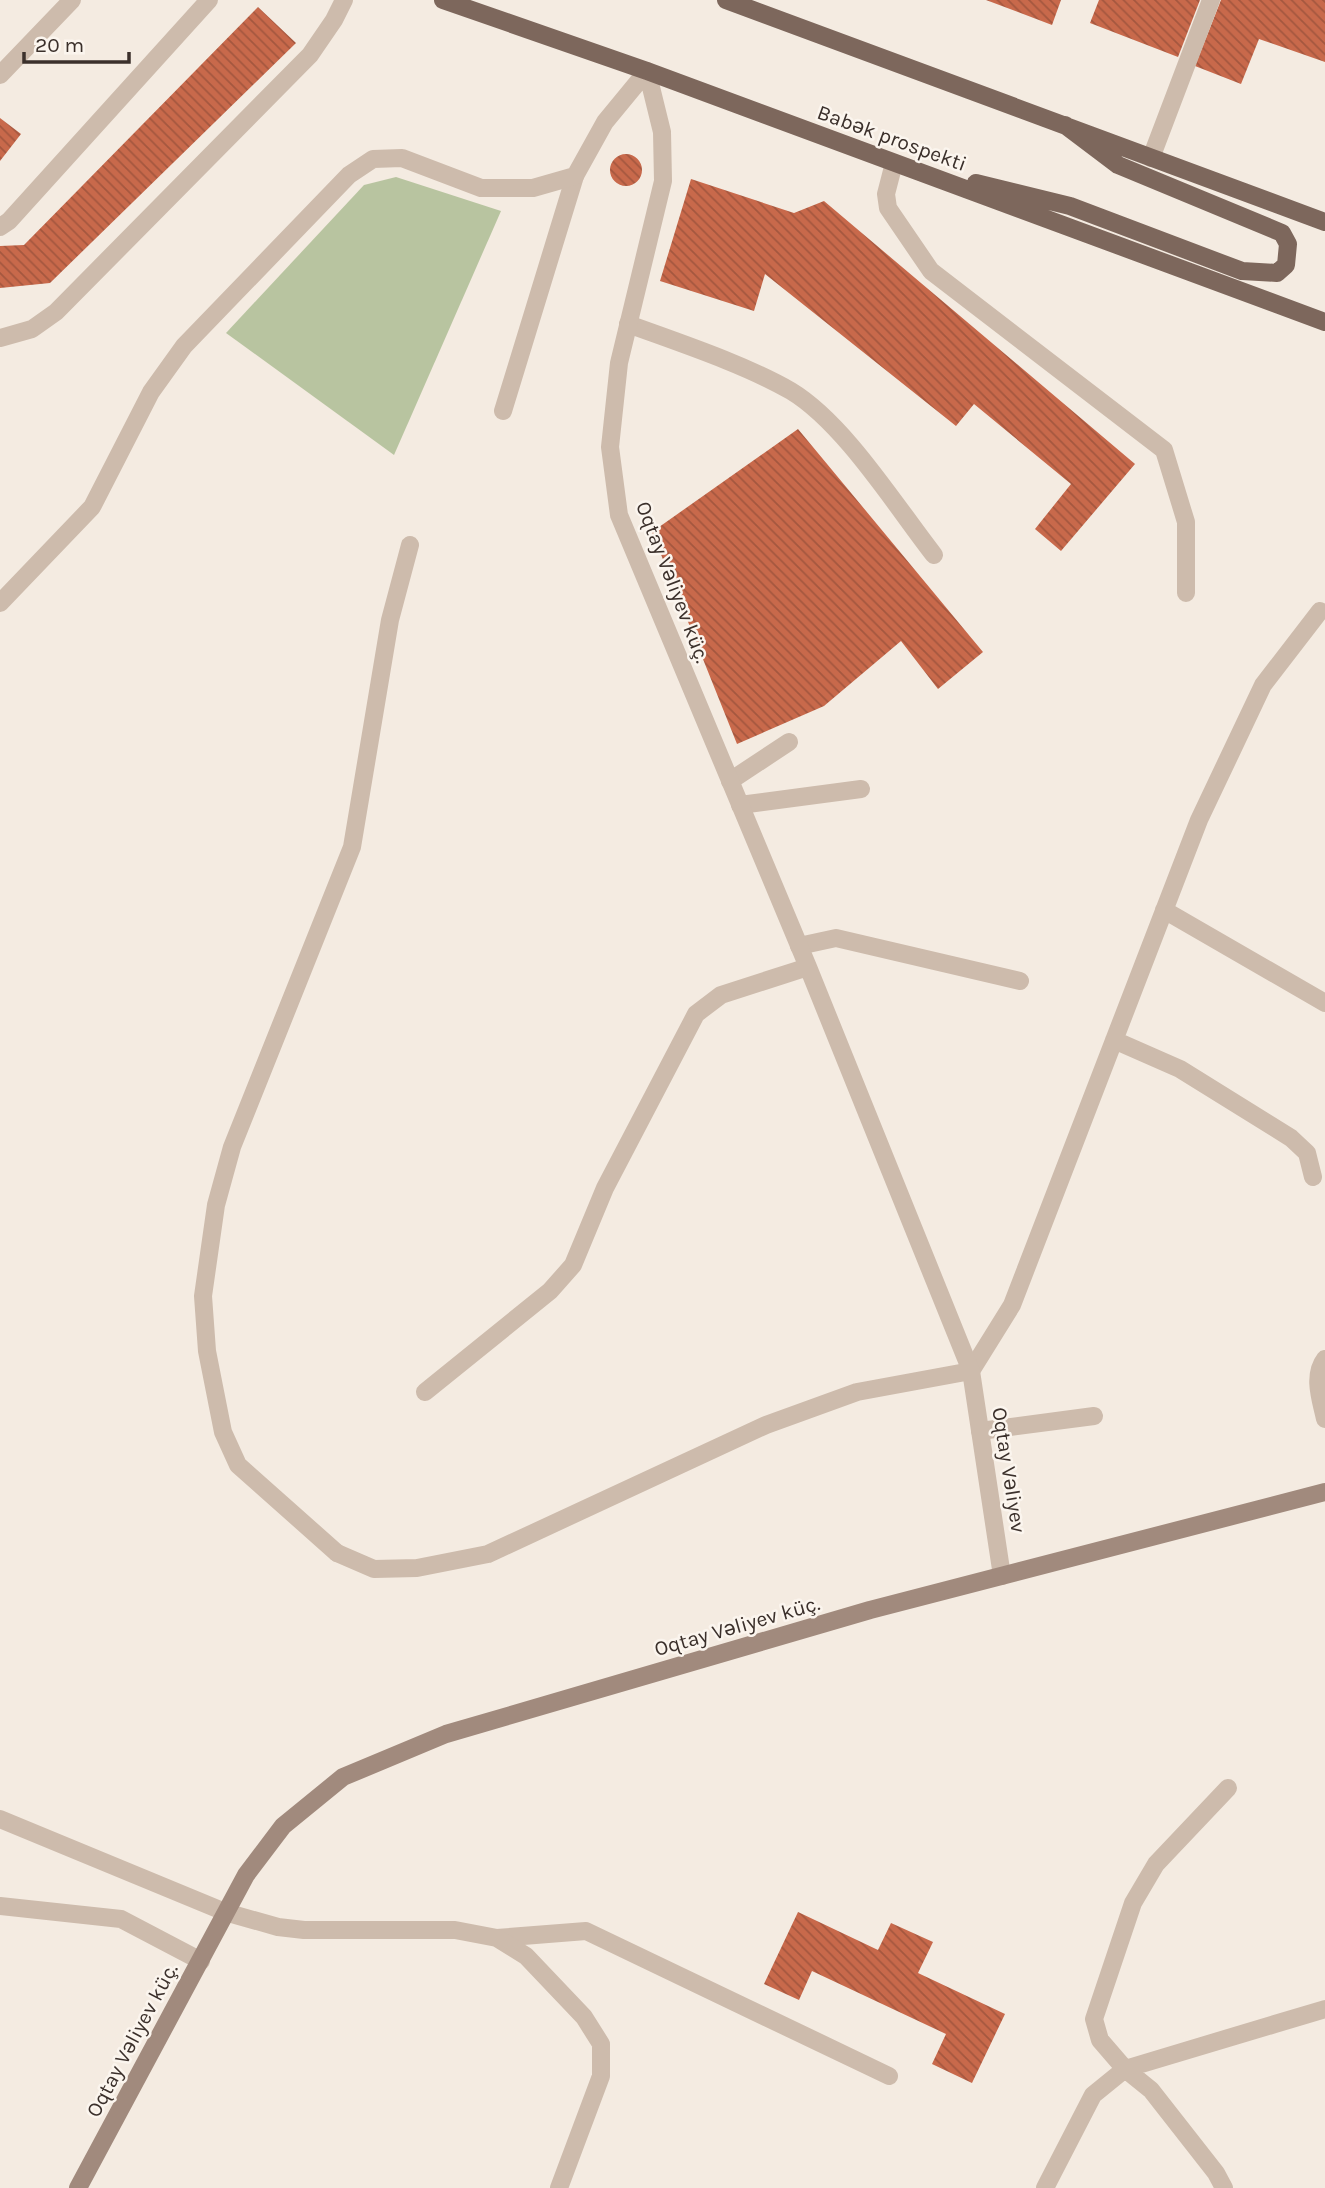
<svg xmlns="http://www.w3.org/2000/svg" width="1325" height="2188" viewBox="0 0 1325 2188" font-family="Karla,sans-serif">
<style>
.green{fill:#b8c4a0}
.building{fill:url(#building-back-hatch)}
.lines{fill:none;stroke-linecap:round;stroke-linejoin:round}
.lane{stroke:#cdbbac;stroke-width:18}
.street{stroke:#cdbbac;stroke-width:18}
.secondary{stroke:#a18a7d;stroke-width:18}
.primary{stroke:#7d675c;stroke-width:18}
.labels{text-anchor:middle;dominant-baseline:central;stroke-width:5;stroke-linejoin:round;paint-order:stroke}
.street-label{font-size:21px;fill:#3b302b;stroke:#fbf5ee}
</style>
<defs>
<pattern id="building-back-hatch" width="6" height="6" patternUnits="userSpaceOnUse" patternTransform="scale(1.75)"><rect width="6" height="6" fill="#c8694b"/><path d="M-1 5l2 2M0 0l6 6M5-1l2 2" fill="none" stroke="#a4573f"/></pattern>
</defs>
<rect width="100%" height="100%" fill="#f4ebe1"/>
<!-- green -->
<path class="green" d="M 396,177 L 501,211 L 394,455 L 226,333 L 364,185 Z"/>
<!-- building -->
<path class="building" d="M 986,0 L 1061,0 L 1052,25 Z
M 1099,0 L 1200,0 L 1178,57 L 1090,23 Z
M 1221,0 L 1325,0 L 1325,62 L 1259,39 L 1241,84 L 1195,66 Z
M 258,7 L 296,43 L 50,283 L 0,288 L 0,246 L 24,245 Z
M 0,118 L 21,134 L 0,161 Z
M610 170a16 16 0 1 1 32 0a16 16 0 1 1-32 0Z
M 691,179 L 794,213 L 824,201 L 1135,464 L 1061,551 L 1035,529 L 1071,484 L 974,404 L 956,426 L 765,274 L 754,311 L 660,281 Z
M 798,429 L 983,652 L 938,689 L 901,641 L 824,706 L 737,744 L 652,532 Z
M 798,1912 L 878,1950 L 891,1923 L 933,1942 L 918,1973 L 1005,2014 L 972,2083 L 932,2064 L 946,2034 L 812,1971 L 799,2000 L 764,1984 Z"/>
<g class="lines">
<!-- lane -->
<path class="lane" d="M 0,75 L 72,0
M 1151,158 L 1211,0
M 894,163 L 886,194 L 888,208 L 931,271 L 1164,450 L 1186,522 L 1186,593
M 0,227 L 9,221 L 209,0
M 628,324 C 680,343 744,364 791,391 C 844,423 895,505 934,555
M 503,411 L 575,176
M 730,781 L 789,742
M 740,805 L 861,789
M 1164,910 L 1325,1003
M 799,946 L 836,938 L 1020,981
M 1114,1040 L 1180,1069 L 1291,1138 L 1307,1153 L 1313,1177
M 1325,1359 C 1312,1376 1321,1400 1325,1419
M 971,1371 L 1012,1305 L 1199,820 L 1263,685 L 1320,611
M 980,1431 L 1094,1416
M 337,1553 L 238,1465 L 223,1432 L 207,1351 L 203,1296 L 216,1205 L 232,1147 L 352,847 L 390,620 L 410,545
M 497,1938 L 586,1931 L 889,2076"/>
<!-- street -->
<path class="street" d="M 647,71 L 662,132 L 663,181 L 619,363 L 610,447 L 619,515 L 808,967 L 971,1371 L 1002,1576
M 0,338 L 32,329 L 56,312 L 310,55 L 334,20 L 344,0
M 0,603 L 92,507 L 151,392 L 184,346 L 349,175 L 373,159 L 402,158 L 481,188 L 533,188 L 575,176 L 605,122 L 647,71
M 425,1392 L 550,1291 L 573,1265 L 605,1188 L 696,1014 L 721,995 L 808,967
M 337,1553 L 374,1569 L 417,1568 L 488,1554 L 766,1425 L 857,1392 L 971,1371
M 0,1819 L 225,1912 L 278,1927 L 304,1930 L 455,1930 L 497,1938 L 526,1956 L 584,2017 L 601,2044 L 601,2076 L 559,2188
M 0,1906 L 121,1919 L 201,1961
M 1045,2188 L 1093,2095 L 1125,2069 L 1325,2009
M 1224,2188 L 1216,2173 L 1151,2090 L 1125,2069 L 1100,2040 L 1094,2019 L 1133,1903 L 1156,1864 L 1228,1788"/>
<!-- secondary -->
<path class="secondary" d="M 78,2188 L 246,1875 L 283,1826 L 343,1777 L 446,1734 L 870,1610 L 1325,1492"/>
<!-- primary -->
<path class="primary" d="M 443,0 L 647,71 L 1325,322
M 726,0 L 1325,222
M 976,183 L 1070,206 L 1242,271 L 1277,273 L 1286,265 L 1288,244 L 1282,233 L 1118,165 L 1065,125"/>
</g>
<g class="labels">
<!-- street labels -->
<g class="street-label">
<text transform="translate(892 138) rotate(20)">Babək prospekti</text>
<text transform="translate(673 582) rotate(69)">Oqtay Vəliyev küç.</text>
<text transform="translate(1009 1470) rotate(81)">Oqtay Vəliyev</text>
<text transform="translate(737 1626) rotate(-16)">Oqtay Vəliyev küç.</text>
<text transform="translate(132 2040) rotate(-62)">Oqtay Vəliyev küç.</text>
</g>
</g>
<!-- scale -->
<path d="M24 52v10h105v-10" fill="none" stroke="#3b302b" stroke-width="3.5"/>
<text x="35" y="52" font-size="21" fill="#3b302b" stroke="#fbf5ee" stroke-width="5" paint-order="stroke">20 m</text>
</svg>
